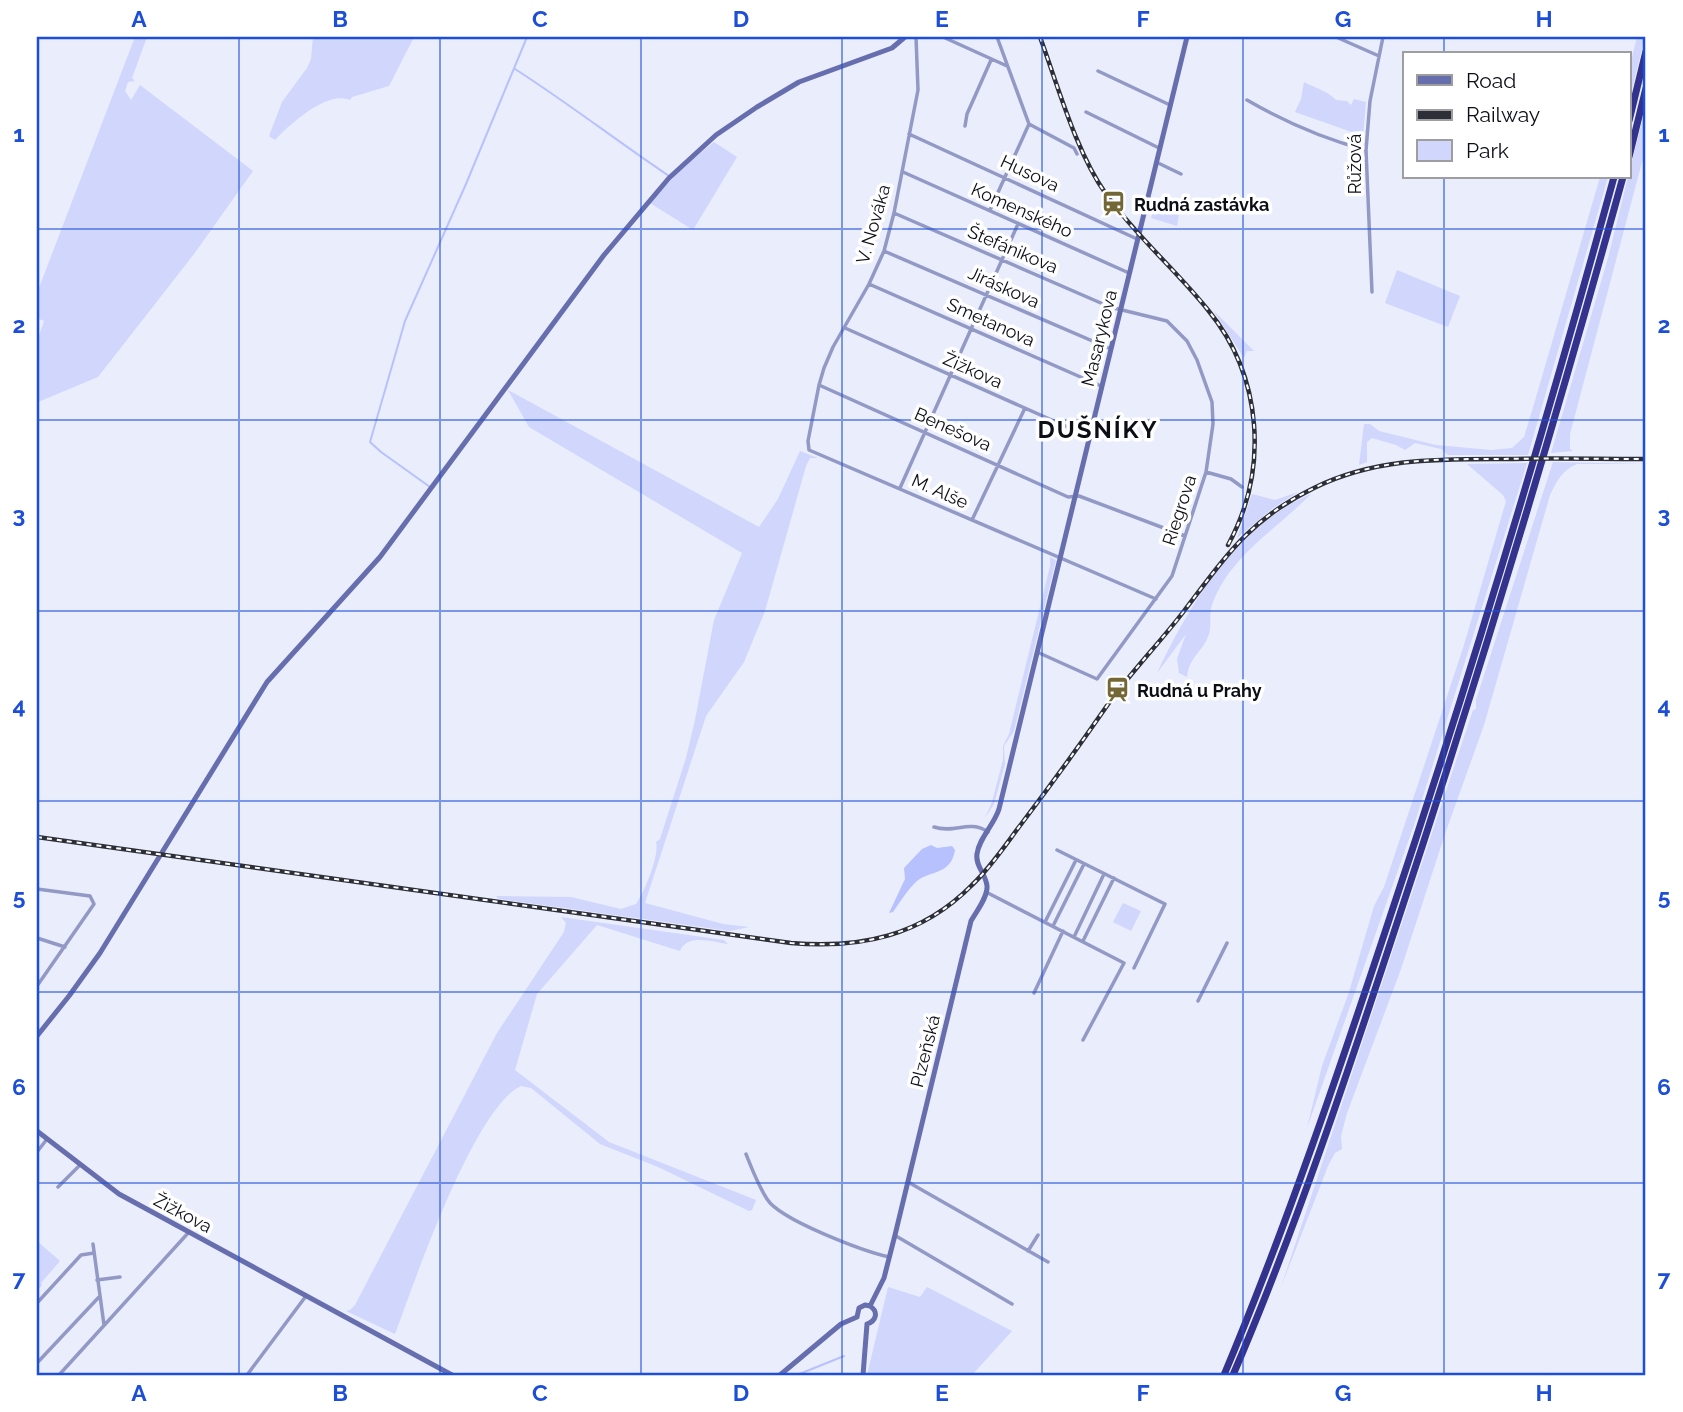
<svg xmlns="http://www.w3.org/2000/svg" width="1683" height="1412" viewBox="0 0 1683 1412" font-family="Raleway,sans-serif">
<style>
.green{fill:#d0d6fc}
.water{fill:#b7c1fd}
.lines{fill:none;stroke-linecap:round;stroke-linejoin:round}
.stream{stroke:#b7c1fd;stroke-width:2}
.street{stroke:#9299c5;stroke-width:3.5}
.secondary{stroke:#676eae;stroke-width:5}
.highway{stroke:#33328c;stroke-width:7}
.rail-casing{stroke:#2d2f38;stroke-width:4.5}
.rail{stroke:#fff;stroke-width:2;stroke-dasharray:5;stroke-linecap:butt}
.grid{fill:none;stroke:#1d4ed8;stroke-width:2;stroke-opacity:0.55}
.labels{text-anchor:middle;dominant-baseline:central;stroke-width:7;stroke-linejoin:round;paint-order:stroke}
.street-label{font-size:18px;fill:#0c0d15;stroke:#fff}
.poi-label{font-size:18px;font-weight:bold;fill:#0c0d15;stroke:#fff;text-anchor:start}
.district-label{font-size:24px;font-weight:bold;letter-spacing:2px;fill:#0c0d15;stroke:#fff}
.neatline{fill:none;stroke:#1d4ed8;stroke-width:2.5}
.grid-label{font-size:23px;text-anchor:middle;font-weight:bold;fill:#1d4ed8}
</style>
<rect width="100%" height="100%" fill="#eaedfc"/>
<!-- green -->
<path class="green" d="M 135,37 L 147,37 L 132,78 L 135,81 L 128,82 L 125,91 L 131,100 L 140,85 L 253,171 L 194,254 L 98,377 L 38,402 L 37,342 L 44,321 L 37,318 L 37,293 Z
M 313,37 L 414,37 L 389,86 L 352,97 L 350,100 C 327,90 290,124 275,140 L 269,136 L 282,102 L 307,68 L 311,59 Z
M 1637,37 L 1645,37 L 1629,101 L 1629,69 Z
M 1304,82 C 1315,88 1328,91 1336,100 L 1347,101 L 1351,105 L 1354,99 L 1366,102 L 1363,136 L 1295,112 L 1301,99 Z
M 1646,105 L 1646,147 L 1570,434 L 1570,449 L 1573,451 L 1551,453 L 1608,258 Z
M 714,142 L 737,157 L 693,230 L 650,203 L 682,168 Z
M 1600,177 L 1608,177 L 1528,455 L 1448,455 L 1441,449 L 1415,443 L 1405,450 L 1396,445 L 1372,438 L 1367,442 L 1367,462 L 1359,465 L 1364,424 L 1370,424 L 1379,431 L 1436,445 L 1491,450 L 1512,448 L 1524,437 L 1532,411 Z
M 1169,200 C 1182,206 1179,214 1177,226 L 1151,218 L 1156,201 Z
M 1397,270 L 1460,296 L 1448,327 L 1385,303 Z
M 1213,310 L 1254,351 L 1247,351 L 1244,358 Z
M 508,390 L 759,527 L 778,499 L 800,451 L 818,458 L 810,458 L 806,466 L 765,611 L 744,662 L 706,716 L 645,903 L 723,924 L 749,927 L 730,931 L 499,899 L 496,896 L 571,897 L 621,909 L 636,904 C 644,893 660,855 656,842 L 660,839 L 686,758 L 695,720 L 714,620 L 742,553 L 529,427 Z
M 1553,462 L 1646,464 L 1577,464 C 1563,469 1556,482 1550,495 L 1484,725 L 1445,834 L 1401,969 L 1347,1113 L 1341,1136 L 1342,1149 L 1335,1153 L 1328,1166 L 1281,1287 L 1473,710 L 1476,709 L 1476,700 Z
M 1527,463 L 1415,822 L 1307,1128 L 1322,1066 L 1349,992 L 1374,906 L 1384,887 L 1464,645 L 1506,501 L 1503,495 L 1467,464 Z
M 1298,492 L 1272,509 L 1237,538 L 1252,494 L 1275,500 Z
M 1311,494 C 1278,528 1231,555 1213,602 C 1208,613 1212,623 1209,634 C 1204,651 1189,656 1187,677 L 1179,673 L 1177,659 L 1186,634 L 1157,673 C 1190,603 1237,525 1311,494 Z
M 1050,557 L 1056,560 L 1014,731 L 1004,746 L 1005,764 L 994,804 L 985,818 L 992,802 L 1003,760 L 1003,746 L 1009,734 L 1050,566 Z
M 1123,903 L 1141,911 L 1131,931 L 1113,922 Z
M 561,917 L 724,940 L 728,944 C 713,942 687,933 680,951 L 597,925 L 537,994 L 515,1070 L 609,1142 L 756,1200 L 752,1210 L 749,1211 L 658,1167 L 600,1144 L 531,1088 L 521,1086 C 474,1107 414,1283 395,1334 L 346,1311 L 350,1310 L 355,1305 L 497,1033 L 564,932 L 566,923 Z
M 37,1241 L 60,1261 L 41,1283 L 42,1285 L 37,1291 Z
M 888,1287 L 920,1297 L 927,1287 L 1012,1331 L 972,1375 L 946,1375 L 944,1373 L 942,1375 L 867,1375 Z"/>
<!-- water -->
<path class="water" d="M 931,845 L 937,848 L 952,846 L 955,850 C 951,875 931,870 917,881 C 908,889 900,902 893,912 L 889,913 L 905,879 L 904,868 L 922,849 Z"/>
<g class="lines">
<!-- stream -->
<path class="stream" d="M 515,69 C 568,103 617,141 669,176
M 430,487 L 381,452 L 370,442 L 405,321 L 466,184 L 527,37
M 797,1375 L 844,1356"/>
<!-- street -->
<path class="street" d="M 916,37 L 918,90 L 894,213 L 884,251 L 869,284 L 833,347 L 824,368 L 819,385 L 808,441 L 809,450 L 1156,599
M 943,37 L 1007,66
M 1336,37 L 1379,56
M 1098,71 L 1170,105
M 1247,100 C 1285,122 1324,139 1366,150
M 1086,112 L 1159,148
M 1029,124 L 1074,148 L 1077,154
M 965,126 L 967,114 L 991,60
M 909,134 L 1137,239
M 1156,162 L 1181,174
M 903,172 L 1129,273
M 990,210 L 1029,124 L 997,37
M 894,213 L 1110,307 L 1167,321 L 1187,341 L 1197,360 L 1212,402 L 1213,424 L 1206,472 L 1172,576 L 1097,679 L 1037,652
M 884,251 L 1111,349
M 869,284 L 1101,386
M 1372,292 L 1366,150 L 1370,101 L 1383,37
M 845,328 L 1090,437
M 819,385 L 1068,497 L 1079,496 L 1185,536
M 1206,472 L 1231,479 L 1242,487
M 900,488 L 1018,224
M 972,520 L 1025,408
M 934,827 C 955,834 969,819 988,832
M 1057,850 L 1165,904 L 1134,968
M 37,889 L 90,896 L 94,904 L 37,986
M 986,892 L 1124,963 L 1083,1040
M 1045,922 L 1076,860
M 1053,926 L 1084,864
M 1074,937 L 1104,874
M 37,938 L 65,947
M 1083,941 L 1114,878
M 1034,993 L 1063,931
M 1198,1001 L 1227,943
M 37,1152 L 47,1139
M 746,1154 C 752,1169 758,1185 767,1199 C 780,1220 863,1251 889,1257
M 908,1182 L 1048,1262
M 58,1187 L 80,1165
M 896,1236 L 1012,1304
M 93,1244 L 104,1325
M 1028,1251 L 1038,1235
M 97,1280 L 120,1277
M 37,1303 L 81,1255 L 94,1253
M 37,1363 L 99,1297
M 59,1375 L 189,1232
M 247,1375 L 306,1296"/>
<!-- secondary -->
<path class="secondary" d="M 37,1036 L 69,996 L 100,953 L 267,682 L 380,557 L 604,255 L 669,178 L 716,135 L 757,107 L 799,82 L 892,48 L 905,37
M 37,1131 L 119,1194 L 452,1375
M 870,1306 L 884,1278 L 895,1235 L 971,921 C 976,912 988,897 987,886 C 986,874 975,866 977,854 C 979,838 994,825 999,809 L 1187,37
M 857,1317 L 859,1308 L 865,1305 L 870,1306
M 867,1324 C 876,1321 879,1312 870,1306
M 780,1375 L 841,1324 L 857,1317
M 863,1375 L 867,1324"/>
<!-- highway -->
<path class="highway" d="M 1629,121 L 1646,51
M 1629,157 L 1646,88
M 1224,1375 C 1287,1225 1339,1071 1390,917 C 1472,672 1546,425 1614,177
M 1233,1375 C 1296,1228 1347,1075 1397,923 C 1479,676 1554,427 1623,177"/>
<defs>
<path id="rail" d="M 1040,37 C 1058,86 1076,152 1106,194 C 1136,236 1176,270 1208,310 C 1263,377 1269,470 1228,545
M 37,837 L 791,943 C 860,949 922,936 972,885 C 991,867 1006,844 1022,823 C 1050,786 1077,749 1104,710 C 1128,675 1158,645 1184,611 C 1226,556 1250,519 1314,488 C 1375,458 1437,459 1502,459 C 1550,458 1598,459 1646,459"/>
</defs>
<!-- rail casing -->
<use href="#rail" class="rail-casing"/>
<!-- rail -->
<use href="#rail" class="rail"/>
</g>
<!-- grid -->
<path class="grid" d="M 239,37 L 239,1375M 440,37 L 440,1375M 641,37 L 641,1375M 842,37 L 842,1375M 1042,37 L 1042,1375M 1243,37 L 1243,1375M 1444,37 L 1444,54M 1444,177 L 1444,1375M 37,229 L 1646,229M 37,420 L 1646,420M 37,611 L 1646,611M 37,801 L 1646,801M 37,992 L 1646,992M 37,1183 L 1646,1183"/>
<!-- icons -->
<defs>
<symbol id="station-bare" viewBox="-9 -9 18 18"><path d="M-3-6H3Q5-6 5-4V2Q5 4 3 4L4.5 6H3L1.5 4h-3L-3 6H-4.5L-3 4Q-5 4-5 2V-4Q-5-6-3-6ZM-3.5-4v3h7v-3ZM-3.5 1v1.5H-2V1ZM2 1v1.5H3.5V1Z" fill="#736835" stroke="#fff" stroke-width="2.5" paint-order="stroke"/></symbol>
</defs>
<g fill-rule="evenodd">
<use href="#station-bare" x="1096" y="186" width="35" height="35"/>
<use href="#station-bare" x="1100" y="672" width="35" height="35"/>
</g>
<g class="labels">
<!-- street labels -->
<g class="street-label">
<text transform="translate(1354 164) rotate(-90)">Růžová</text>
<text transform="translate(1030 173) rotate(25)">Husova</text>
<text transform="translate(1022 210) rotate(24)">Komenského</text>
<text transform="translate(873 224) rotate(-74)">V. Nováka</text>
<text transform="translate(1013 249) rotate(23)">Štefánikova</text>
<text transform="translate(1004 287) rotate(24)">Jiráskova</text>
<text transform="translate(991 322) rotate(24)">Smetanova</text>
<text transform="translate(1099 338) rotate(-76)">Masarykova</text>
<text transform="translate(973 370) rotate(24)">Žižkova</text>
<text transform="translate(953 429) rotate(24)">Benešova</text>
<text transform="translate(940 491) rotate(24)">M. Alše</text>
<text transform="translate(1179 510) rotate(-72)">Riegrova</text>
<text transform="translate(925 1051) rotate(-76)">Plzeňská</text>
<text transform="translate(183 1213) rotate(28)">Žižkova</text>
</g>
<!-- poi labels -->
<g class="poi-label">
<text x="1134" y="204">Rudná zastávka</text>
<text x="1137" y="690">Rudná u Prahy</text>
</g>
<!-- district labels -->
<g class="district-label">
<text x="1098" y="429">DUŠNÍKY</text>
</g>
</g>
<!-- border -->
<rect width="1683" height="1412" fill="none" stroke="#ffffff" stroke-width="77"/>
<!-- legend -->
<rect x="1403" y="52" width="228" height="126" fill="#ffffff" stroke="#9e9ea1" stroke-width="2"/>
<rect x="1417" y="75" width="35" height="10" fill="#676eae" stroke="#9e9ea1" stroke-width="2"/>
<text x="1466" y="88" font-size="21" fill="#0c0d15">Road</text>
<rect x="1417" y="110" width="35" height="10" fill="#2d2f38" stroke="#9e9ea1" stroke-width="2"/>
<text x="1466" y="122" font-size="21" fill="#0c0d15">Railway</text>
<rect x="1417" y="140" width="35" height="21" fill="#d0d6fc" stroke="#9e9ea1" stroke-width="2"/>
<text x="1466" y="158" font-size="21" fill="#0c0d15">Park</text>
<rect x="38" y="38" width="1606" height="1336" class="neatline"/>
<g class="grid-label">
<text x="139" y="27">A</text>
<text x="340" y="27">B</text>
<text x="540" y="27">C</text>
<text x="741" y="27">D</text>
<text x="942" y="27">E</text>
<text x="1143" y="27">F</text>
<text x="1343" y="27">G</text>
<text x="1544" y="27">H</text>
<text x="19" y="142">1</text>
<text x="1664" y="142">1</text>
<text x="19" y="333">2</text>
<text x="1664" y="333">2</text>
<text x="19" y="523">3</text>
<text x="1664" y="523">3</text>
<text x="19" y="714">4</text>
<text x="1664" y="714">4</text>
<text x="19" y="905">5</text>
<text x="1664" y="905">5</text>
<text x="19" y="1095">6</text>
<text x="1664" y="1095">6</text>
<text x="19" y="1286">7</text>
<text x="1664" y="1286">7</text>
<text x="139" y="1401">A</text>
<text x="340" y="1401">B</text>
<text x="540" y="1401">C</text>
<text x="741" y="1401">D</text>
<text x="942" y="1401">E</text>
<text x="1143" y="1401">F</text>
<text x="1343" y="1401">G</text>
<text x="1544" y="1401">H</text>
</g>
</svg>
